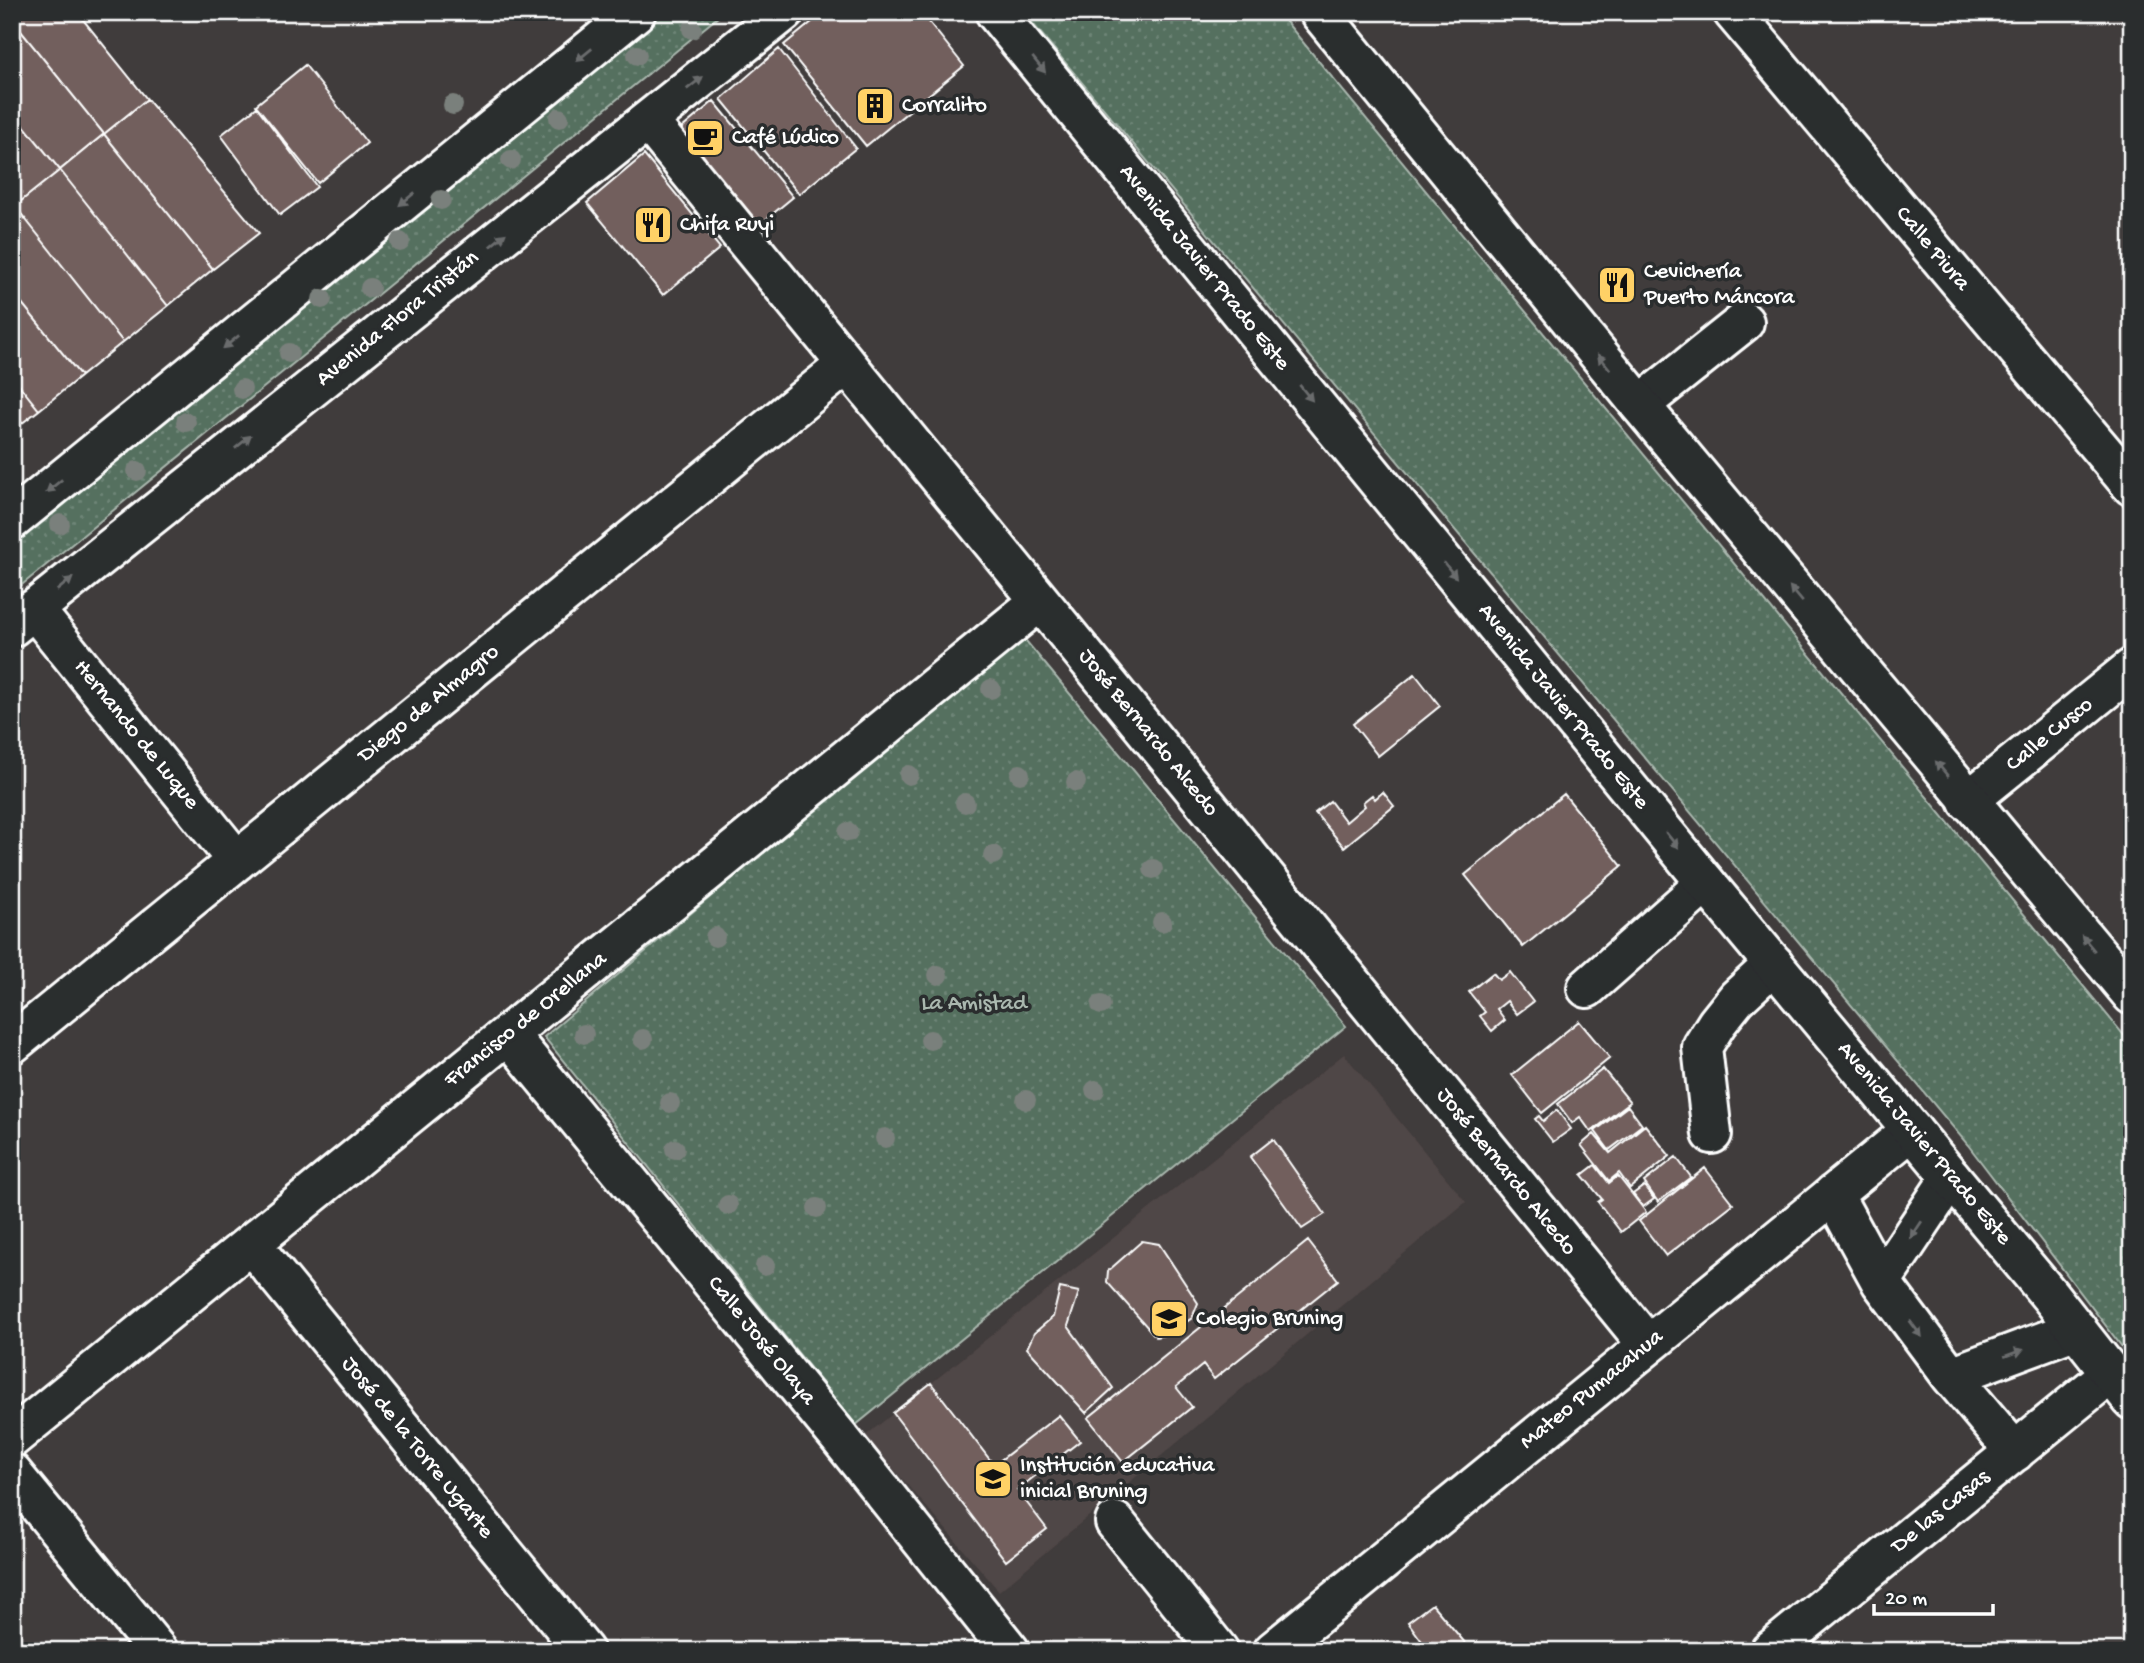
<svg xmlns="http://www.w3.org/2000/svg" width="2144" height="1663" viewBox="0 0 2144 1663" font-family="'Gochi Hand',sans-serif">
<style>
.built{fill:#4f4646}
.grass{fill:url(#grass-dots);stroke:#aab8af;stroke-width:2}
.building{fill:#725f5d;stroke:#fff;stroke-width:2}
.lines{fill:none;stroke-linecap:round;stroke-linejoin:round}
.minor-casing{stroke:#fff;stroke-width:44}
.major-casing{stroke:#fff;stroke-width:44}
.minor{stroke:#2a2d2e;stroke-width:38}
.major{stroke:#2a2d2e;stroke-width:38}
.tree{fill:#7a807b}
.oneway{fill:#6a6c6d}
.labels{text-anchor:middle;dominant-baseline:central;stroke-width:7;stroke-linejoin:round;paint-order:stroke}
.poi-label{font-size:23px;fill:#fff;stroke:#2a2d2e;text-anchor:start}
.street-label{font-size:23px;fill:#fff;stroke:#2a2d2e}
.park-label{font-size:23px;fill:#aab8af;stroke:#2a2d2e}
</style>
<defs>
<pattern id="grass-dots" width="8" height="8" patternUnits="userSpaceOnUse" patternTransform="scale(1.75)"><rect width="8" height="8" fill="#55705f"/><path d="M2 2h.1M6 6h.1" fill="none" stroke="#6e8577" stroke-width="1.8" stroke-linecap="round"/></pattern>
</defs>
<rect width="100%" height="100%" fill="#403c3c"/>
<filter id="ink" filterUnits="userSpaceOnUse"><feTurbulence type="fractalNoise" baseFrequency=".0143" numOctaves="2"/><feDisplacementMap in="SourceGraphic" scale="14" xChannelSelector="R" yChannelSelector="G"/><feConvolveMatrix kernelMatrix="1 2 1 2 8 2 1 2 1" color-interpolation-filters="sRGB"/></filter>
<g filter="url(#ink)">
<!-- built -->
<path class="built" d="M 1344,1054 L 1466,1202 L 999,1591 L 865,1436 Z"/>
<!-- grass -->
<path class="grass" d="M 650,12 L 724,12 L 12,593 L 12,530 Z
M 1023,12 L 1278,12 L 2132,1045 L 2132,1360 L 1968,1145 Z
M 1021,635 L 1346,1026 L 856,1425 L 544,1037 Z"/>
<!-- building -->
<path class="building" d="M 12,12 L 77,12 L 147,99 L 104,134 L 12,20 Z
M 824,12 L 921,12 L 964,66 L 866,146 L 784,45 Z
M 12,20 L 104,134 L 60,170 L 12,111 Z
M 779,49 L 856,148 L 799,194 L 721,99 Z
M 305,65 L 367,143 L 318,183 L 256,105 Z
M 147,99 L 259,233 L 213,269 L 104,134 Z
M 714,101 L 793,197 L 753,230 L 675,134 Z
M 257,107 L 317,187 L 280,215 L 221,135 Z
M 12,111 L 60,170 L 15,206 L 12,203 Z
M 104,134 L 213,269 L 168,306 L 60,170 Z
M 644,155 L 720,248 L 663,295 L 587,203 Z
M 60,170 L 168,306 L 123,342 L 15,206 Z
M 15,206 L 123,342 L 81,376 L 12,291 L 12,208 Z
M 12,291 L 81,376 L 39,410 L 12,376 Z
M 12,376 L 39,410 L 12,431 Z
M 1415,674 L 1440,706 L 1378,756 L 1353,724 Z
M 1383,792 L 1394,806 L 1344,847 L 1315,813 L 1330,801 L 1346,822 L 1365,806 L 1363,802 L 1372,795 L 1375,799 Z
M 1564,794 L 1622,866 L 1523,947 L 1465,875 Z
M 1510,972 L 1533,1002 L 1517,1014 L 1507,1001 L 1497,1009 L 1505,1020 L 1492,1031 L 1480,1016 L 1485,1012 L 1469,992 L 1493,973 L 1499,980 Z
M 1579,1021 L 1610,1058 L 1542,1113 L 1512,1075 Z
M 1603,1069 L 1630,1102 L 1591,1132 L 1580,1117 L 1572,1123 L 1558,1104 Z
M 1628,1106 L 1642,1125 L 1609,1150 L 1595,1131 Z
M 1557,1110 L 1571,1129 L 1553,1142 L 1535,1119 L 1539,1116 L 1543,1121 Z
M 1645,1125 L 1670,1156 L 1630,1188 L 1619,1173 L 1609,1181 L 1581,1145 L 1594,1134 L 1610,1153 Z
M 1273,1139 L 1325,1214 L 1302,1229 L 1250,1157 Z
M 1676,1157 L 1691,1177 L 1658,1202 L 1644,1182 Z
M 1595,1165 L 1609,1183 L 1618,1176 L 1646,1212 L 1621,1232 L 1598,1202 L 1602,1199 L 1582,1175 Z
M 1705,1168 L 1733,1204 L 1666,1256 L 1639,1221 Z
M 1644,1186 L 1654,1199 L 1643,1207 L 1633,1194 Z
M 1142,1241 L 1159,1244 L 1198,1303 L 1192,1318 L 1169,1334 L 1156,1337 L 1107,1282 L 1108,1271 Z
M 1308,1241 L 1338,1280 L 1214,1379 L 1203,1365 L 1176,1387 L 1192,1407 L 1123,1462 L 1088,1418 Z
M 1060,1288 L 1079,1292 L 1068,1326 L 1113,1388 L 1086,1413 L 1027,1348 L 1034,1333 L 1053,1317 Z
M 931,1383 L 994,1465 L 1059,1415 L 1080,1441 L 1017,1490 L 1047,1529 L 1006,1561 L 893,1413 Z
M 1432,1604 L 1472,1651 L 1429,1651 L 1408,1622 Z"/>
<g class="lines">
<defs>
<path id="minor" d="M 1733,12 L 2132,486
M 648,121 L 1648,1345
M 1640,405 L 1744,322
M 12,520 L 636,12
M 34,609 L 237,861
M 12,627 L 784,12
M 1968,801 L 2132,668
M 1587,988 L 1706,883
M 508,1034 L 839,1437 L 1010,1651
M 12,1044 L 846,365
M 1712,1134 L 1702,1047 L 1717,1023 L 1737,998 L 1774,964
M 1833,1194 L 1881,1282 L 1951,1376 L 2015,1452
M 251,1244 L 584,1651
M 1881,1282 L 1951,1177
M 1951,1376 L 2077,1329
M 12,1438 L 1040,601
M 12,1473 L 158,1651
M 1115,1522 L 1219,1651
M 1273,1651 L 1912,1130
M 1770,1651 L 2111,1373"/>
<path id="major" d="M 995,12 L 1706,883 L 2051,1297 L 2132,1400
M 1319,12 L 1640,405 L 2132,995"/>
</defs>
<!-- minor casing -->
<use href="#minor" class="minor-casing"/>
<!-- major casing -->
<use href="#major" class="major-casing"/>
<!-- minor -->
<use href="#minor" class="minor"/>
<!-- major -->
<use href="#major" class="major"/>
</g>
<!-- trees -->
<g class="tree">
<circle cx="692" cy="29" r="10"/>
<circle cx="637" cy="55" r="10"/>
<circle cx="453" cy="105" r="10"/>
<circle cx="559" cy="118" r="10"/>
<circle cx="511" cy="160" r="10"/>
<circle cx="441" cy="200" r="10"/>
<circle cx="400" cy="242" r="10"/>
<circle cx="370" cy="288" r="10"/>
<circle cx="322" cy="299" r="10"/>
<circle cx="289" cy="353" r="10"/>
<circle cx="242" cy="389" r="10"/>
<circle cx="186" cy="422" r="10"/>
<circle cx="137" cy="471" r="10"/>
<circle cx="60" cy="524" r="10"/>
<circle cx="991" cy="689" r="10"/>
<circle cx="1020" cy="774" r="10"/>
<circle cx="909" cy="775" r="10"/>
<circle cx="1076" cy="782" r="10"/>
<circle cx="965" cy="803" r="10"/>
<circle cx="848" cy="832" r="10"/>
<circle cx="993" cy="855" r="10"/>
<circle cx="1153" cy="869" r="10"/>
<circle cx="1162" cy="922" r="10"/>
<circle cx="715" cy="937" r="10"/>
<circle cx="938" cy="975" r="10"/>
<circle cx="1101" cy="1005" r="10"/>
<circle cx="584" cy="1034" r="10"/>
<circle cx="643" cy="1039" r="10"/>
<circle cx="930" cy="1040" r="10"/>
<circle cx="1095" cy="1090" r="10"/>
<circle cx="1026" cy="1100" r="10"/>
<circle cx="670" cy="1103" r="10"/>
<circle cx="885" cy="1138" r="10"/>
<circle cx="675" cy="1149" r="10"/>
<circle cx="728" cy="1205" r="10"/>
<circle cx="817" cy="1208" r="10"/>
<circle cx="765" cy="1266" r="10"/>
</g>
<!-- one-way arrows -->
<defs><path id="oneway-solid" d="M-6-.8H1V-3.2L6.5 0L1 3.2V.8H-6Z" transform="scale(1.75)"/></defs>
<g class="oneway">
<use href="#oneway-solid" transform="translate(584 55) rotate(141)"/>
<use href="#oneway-solid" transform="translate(1039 65) rotate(51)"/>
<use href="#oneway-solid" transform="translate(695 83) rotate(-38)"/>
<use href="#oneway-solid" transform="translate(407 199) rotate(141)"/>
<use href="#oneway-solid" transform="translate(498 240) rotate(-39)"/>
<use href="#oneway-solid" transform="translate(231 342) rotate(141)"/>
<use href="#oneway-solid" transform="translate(1604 362) rotate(-129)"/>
<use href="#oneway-solid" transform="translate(1306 393) rotate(51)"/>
<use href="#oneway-solid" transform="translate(243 442) rotate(-39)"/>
<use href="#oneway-solid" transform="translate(54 486) rotate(141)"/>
<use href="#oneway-solid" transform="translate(1450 570) rotate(51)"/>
<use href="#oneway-solid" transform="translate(65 584) rotate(-39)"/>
<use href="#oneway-solid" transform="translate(1796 594) rotate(-130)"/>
<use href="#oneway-solid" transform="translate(1942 769) rotate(-130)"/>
<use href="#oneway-solid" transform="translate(1672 840) rotate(51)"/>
<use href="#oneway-solid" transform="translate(2088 943) rotate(-130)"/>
<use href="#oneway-solid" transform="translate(1916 1230) rotate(124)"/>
<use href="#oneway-solid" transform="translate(1916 1329) rotate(53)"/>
<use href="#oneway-solid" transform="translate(2014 1353) rotate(-20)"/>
</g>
</g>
<!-- icons -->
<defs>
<symbol id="building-square" viewBox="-11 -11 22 22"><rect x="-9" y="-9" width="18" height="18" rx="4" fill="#ffd166" stroke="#2a2d2e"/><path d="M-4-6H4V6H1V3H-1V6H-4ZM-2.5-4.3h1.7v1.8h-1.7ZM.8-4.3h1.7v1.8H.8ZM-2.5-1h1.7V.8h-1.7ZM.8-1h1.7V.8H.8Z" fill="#111"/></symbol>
<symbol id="cafe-square" viewBox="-11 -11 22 22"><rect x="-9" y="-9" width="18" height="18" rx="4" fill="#ffd166" stroke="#2a2d2e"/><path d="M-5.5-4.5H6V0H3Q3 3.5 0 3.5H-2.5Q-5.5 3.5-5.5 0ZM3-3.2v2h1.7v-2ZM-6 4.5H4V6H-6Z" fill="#111"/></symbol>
<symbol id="restaurant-square" viewBox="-11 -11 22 22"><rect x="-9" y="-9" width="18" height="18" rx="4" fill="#ffd166" stroke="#2a2d2e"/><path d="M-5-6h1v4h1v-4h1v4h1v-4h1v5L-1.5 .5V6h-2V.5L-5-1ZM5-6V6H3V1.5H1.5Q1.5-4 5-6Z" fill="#111"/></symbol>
<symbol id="school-square" viewBox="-11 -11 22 22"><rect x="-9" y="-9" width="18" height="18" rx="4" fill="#ffd166" stroke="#2a2d2e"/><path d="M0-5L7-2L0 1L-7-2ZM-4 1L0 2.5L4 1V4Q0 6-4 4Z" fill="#111"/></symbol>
</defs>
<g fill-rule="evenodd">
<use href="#building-square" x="853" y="84" width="44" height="44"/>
<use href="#cafe-square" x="683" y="116" width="44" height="44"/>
<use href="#restaurant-square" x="631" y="203" width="44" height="44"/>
<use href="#restaurant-square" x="1595" y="263" width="44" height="44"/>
<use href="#school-square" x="1147" y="1297" width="44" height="44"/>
<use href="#school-square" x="971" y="1457" width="44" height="44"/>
</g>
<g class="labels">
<!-- poi labels -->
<g class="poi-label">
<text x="902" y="106">Corralito</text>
<text x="732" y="138">Café Lúdico</text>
<text x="680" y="225">Chifa Ruyi</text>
<text x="1644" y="272">Cevichería<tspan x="1644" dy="26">Puerto Máncora</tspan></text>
<text x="1196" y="1319">Colegio Bruning</text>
<text x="1020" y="1466">Institución educativa<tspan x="1020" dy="26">inicial Bruning</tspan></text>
</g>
<!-- street labels -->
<g class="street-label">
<text transform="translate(1932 249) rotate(50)">Calle Piura</text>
<text transform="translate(1204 268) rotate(51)">Avenida Javier Prado Este</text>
<text transform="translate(398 319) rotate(-39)">Avenida Flora Tristán</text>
<text transform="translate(429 704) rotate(-39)">Diego de Almagro</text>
<text transform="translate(1563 707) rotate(51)">Avenida Javier Prado Este</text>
<text transform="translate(1148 733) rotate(51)">José Bernardo Alcedo</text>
<text transform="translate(136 735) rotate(51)">Hernando de Luque</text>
<text transform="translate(2050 735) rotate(-39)">Calle Cusco</text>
<text transform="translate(526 1020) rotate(-39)">Francisco de Orellana</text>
<text transform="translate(1924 1144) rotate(50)">Avenida Javier Prado Este</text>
<text transform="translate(1506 1172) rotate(51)">José Bernardo Alcedo</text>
<text transform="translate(761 1341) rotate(51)">Calle José Olaya</text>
<text transform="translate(1592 1390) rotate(-39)">Mateo Pumacahua</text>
<text transform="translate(417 1448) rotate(51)">José de la Torre Ugarte</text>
<text transform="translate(1941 1512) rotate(-39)">De las Casas</text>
</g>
<!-- park labels -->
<g class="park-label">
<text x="974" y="1004">La Amistad</text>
</g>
</g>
<!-- margin -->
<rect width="2144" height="1663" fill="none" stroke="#2a2d2e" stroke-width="42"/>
<rect x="21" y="21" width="2102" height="1621" fill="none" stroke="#fff" stroke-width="2.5" filter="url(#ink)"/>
<!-- scale -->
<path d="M1874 1604v10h119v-10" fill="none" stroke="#ffffff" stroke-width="3.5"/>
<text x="1885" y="1604" font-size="21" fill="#ffffff" stroke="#2a2d2e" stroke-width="5" paint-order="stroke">20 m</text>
</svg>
